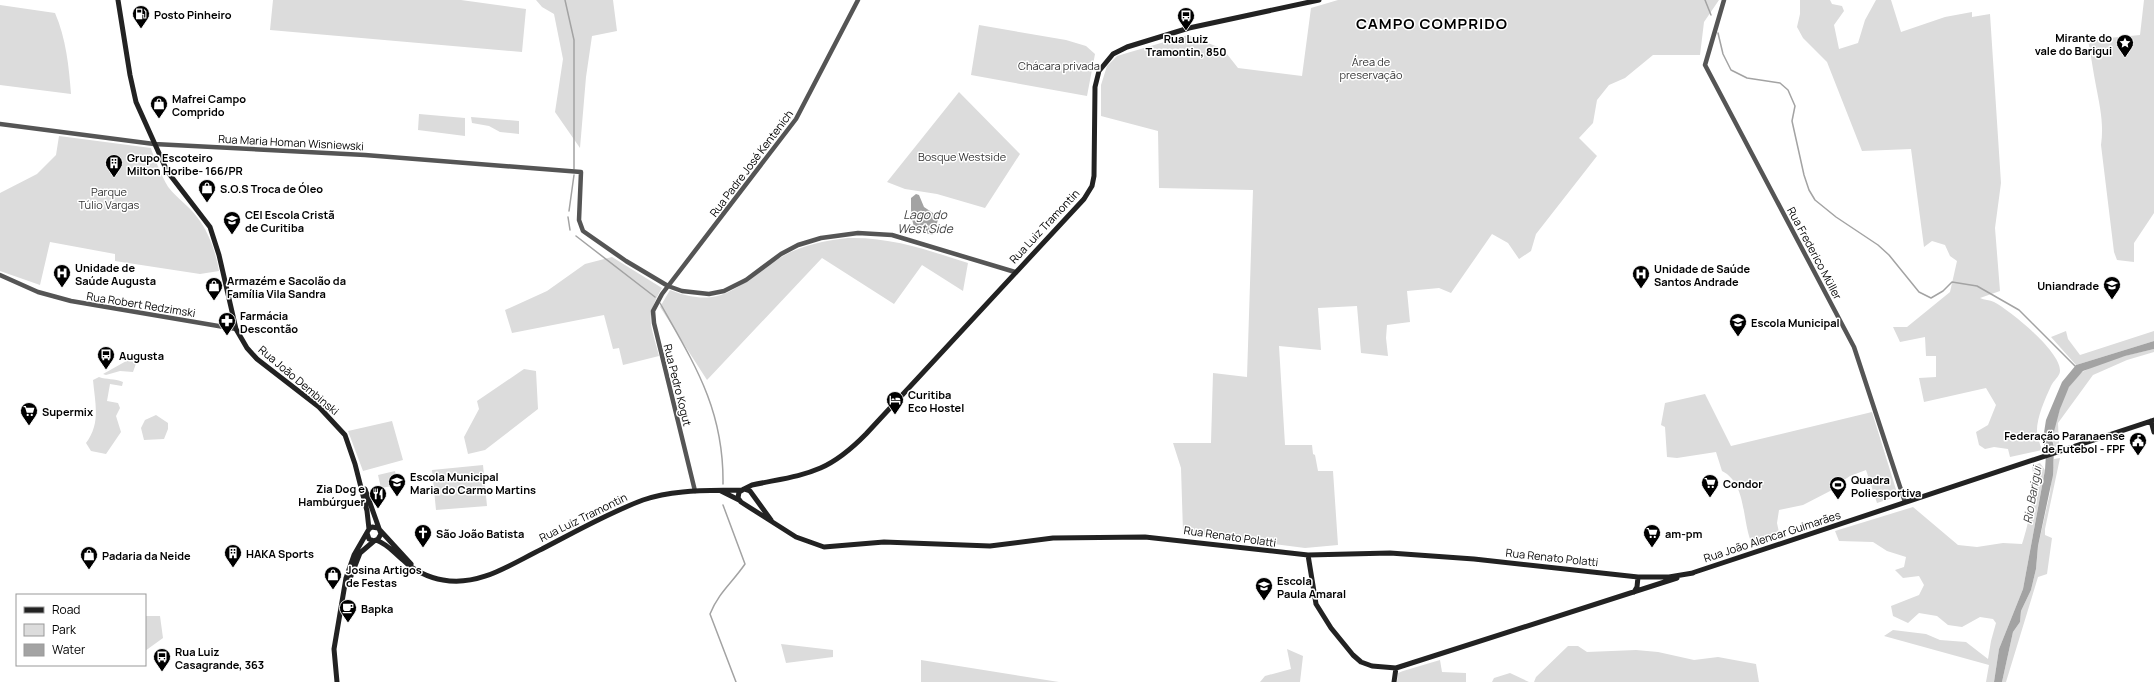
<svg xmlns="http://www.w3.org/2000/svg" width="2154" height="682" viewBox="0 0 2154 682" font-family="Manrope,sans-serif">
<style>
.green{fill:#dcdcdc}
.water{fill:#a3a3a3}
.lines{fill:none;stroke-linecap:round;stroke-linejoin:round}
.stream{stroke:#a3a3a3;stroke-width:1.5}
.tertiary{stroke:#555;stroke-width:4.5}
.secondary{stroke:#222;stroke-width:5}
.labels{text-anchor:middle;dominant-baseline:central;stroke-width:3;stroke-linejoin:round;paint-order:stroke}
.poi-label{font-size:11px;font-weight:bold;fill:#000;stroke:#fff;text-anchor:start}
.park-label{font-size:11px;fill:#333;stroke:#fff}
.street-label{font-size:11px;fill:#000;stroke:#fff}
.water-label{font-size:12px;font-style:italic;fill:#444;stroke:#fff}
.district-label{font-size:15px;font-weight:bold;letter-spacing:1px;fill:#000;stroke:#fff}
</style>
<rect width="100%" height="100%" fill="#fff"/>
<!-- green -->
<path class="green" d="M 273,0 L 461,0 L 526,9 L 522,52 L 270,30 Z
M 536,0 L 613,0 L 617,31 L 592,36 L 586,77 L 580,148 L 555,112 L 563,59 L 554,14 L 542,7 Z
M 1338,0 L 1719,0 L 1704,22 L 1700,55 L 1653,55 L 1625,78 L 1609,85 L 1597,100 L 1593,123 L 1579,138 L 1597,156 L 1536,234 L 1531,251 L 1519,259 L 1508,243 L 1492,234 L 1451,293 L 1439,288 L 1407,291 L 1410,322 L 1387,325 L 1386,338 L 1388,356 L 1361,353 L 1357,306 L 1318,308 L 1321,350 L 1279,346 L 1285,445 L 1312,445 L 1313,454 L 1315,455 L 1318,471 L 1333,471 L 1338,545 L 1305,548 L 1183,532 L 1181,468 L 1173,443 L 1211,443 L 1213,373 L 1247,377 L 1253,190 L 1159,188 L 1158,131 L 1101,116 L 1101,85 L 1107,66 L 1117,56 L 1188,35 L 1223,49 L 1238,68 L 1302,76 L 1311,8 Z
M 1800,0 L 1830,0 L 1832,4 L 1842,6 L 1844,11 L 1834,25 L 1839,49 L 1858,43 L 1865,20 L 1876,0 L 1891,0 L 1901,32 L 1945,17 L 1972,12 L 1972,17 L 1990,14 L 2001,183 L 1995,228 L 2000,291 L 1980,298 C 1984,300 1990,300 1994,302 C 2011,311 2061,352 2060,371 C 2060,376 2053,381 2051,386 C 2045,399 2036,419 2037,433 C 2038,438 2040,445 2042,450 L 2010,457 L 2008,449 L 1994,447 L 1985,449 L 1979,445 L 1976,432 L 1988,425 L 1996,405 L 1986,388 L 1924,402 L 1919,378 L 1936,377 L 1936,356 L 1926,356 L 1925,337 L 1900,342 L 1893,327 L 1907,327 L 1950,292 L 1957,261 L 1950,256 L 1945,245 L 1932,241 L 1924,247 L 1911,149 L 1862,151 L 1827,62 L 1803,38 L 1797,27 L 1800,14 Z
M 2144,0 L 2154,0 L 2154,213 L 2134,243 L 2134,262 L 2117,260 L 2114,252 L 2101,145 C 2104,124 2100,107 2096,86 C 2093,71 2091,55 2088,40 L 2140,35 Z
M 0,5 L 55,13 C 66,38 69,67 71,94 L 0,85 Z
M 979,25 L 1066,40 L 1086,46 L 1095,54 L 1087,96 L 971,75 Z
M 959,92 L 1020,154 L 985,208 L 937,194 L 905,189 L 887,182 Z
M 419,114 L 465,118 L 465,136 L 418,130 Z
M 471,117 L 519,121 L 519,134 L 500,132 L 489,126 L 472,123 Z
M 59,136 L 151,148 C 153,156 164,181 169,188 C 177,198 189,206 197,217 C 209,232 216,253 219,271 L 200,274 L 115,261 L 115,254 L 50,242 L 40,285 L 0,271 L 0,193 L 37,174 L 56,155 Z
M 848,238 C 892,237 927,250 968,263 L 963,291 L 922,265 L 894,304 L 822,258 L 707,380 L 660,307 L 670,290 C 723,311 738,284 778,259 C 800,245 824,241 848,238 Z
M 612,257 L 662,288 C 644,319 651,323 659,356 L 623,365 L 619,348 L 613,349 L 604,315 L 512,333 L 505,310 L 547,291 L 585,264 Z
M 2066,331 L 2068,339 L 2080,355 L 2154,331 L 2154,341 L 2076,365 L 2051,337 Z
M 2154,349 L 2154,352 L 2127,360 L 2093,375 L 2058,423 L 2059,445 L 2054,448 C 2051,435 2055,424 2059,412 C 2063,398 2070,379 2084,371 C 2105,360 2131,354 2154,349 Z
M 137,355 L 137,361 L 133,372 L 120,371 L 106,375 L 103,374 Z
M 524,369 L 536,371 L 538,409 L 485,450 L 468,454 L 464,437 L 479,409 L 477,401 Z
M 99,377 C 107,380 114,378 123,382 L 122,386 L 110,384 L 107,401 L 118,403 L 120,408 L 116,416 L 121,432 L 106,454 L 91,451 L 86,443 C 101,423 95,403 93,380 Z
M 1705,394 L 1731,446 L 1872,412 L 1898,496 L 1877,503 L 1866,470 L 1850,476 L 1838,484 L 1834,489 L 1803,505 L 1779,510 L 1777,523 L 1780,537 L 1753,546 C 1741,523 1748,484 1722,471 L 1716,452 L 1677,458 L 1667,457 L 1665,427 L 1661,425 L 1665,403 Z
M 156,415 L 168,423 L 168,429 L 164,439 L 144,440 L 141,428 L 145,420 Z
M 392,421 L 403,460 L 363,471 L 348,431 Z
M 2060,458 L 2045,529 L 2045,535 L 2052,538 L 2047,574 L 2038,577 L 2006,682 L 2002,682 L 2013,632 L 2020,622 L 2021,611 L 2031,590 L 2036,569 L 2038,546 L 2050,493 L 2054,459 Z
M 2040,463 L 2045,470 L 2023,589 L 1999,649 L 1994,682 L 1986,682 L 1989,665 L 1884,636 L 1893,630 L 1926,634 L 1940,640 L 1966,642 L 1988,659 L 1991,641 L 1996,623 L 1993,619 L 1980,617 L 1962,627 L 1948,625 L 1937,616 L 1919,613 L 1908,623 L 1893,616 L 1891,606 L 1919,595 L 1924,585 L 1919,576 L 1903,578 L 1895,570 L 1904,567 L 1906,557 L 1887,551 L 1873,542 L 1839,541 L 1835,531 L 1913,507 L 1958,545 L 1977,547 L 2003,543 L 2022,544 C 2029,523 2036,488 2032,466 Z
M 483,465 L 487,506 L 436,510 L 432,470 Z
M 395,471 L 398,485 L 381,488 L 378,475 Z
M 145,616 L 160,616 L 163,638 L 145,651 Z
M 781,644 L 833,650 L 833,657 L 786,663 Z
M 1568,646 L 1578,646 L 1587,652 L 1636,650 L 1658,652 L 1694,660 L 1718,657 L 1756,664 L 1759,682 L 1534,682 L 1536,677 Z
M 1287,649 L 1303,656 L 1300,682 L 1260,682 L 1265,676 L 1291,669 Z
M 921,660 L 1059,682 L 921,682 Z
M 1440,660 L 1442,672 L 1466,673 L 1466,682 L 1397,682 L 1398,673 L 1403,671 Z
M 1510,673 L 1529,682 L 1492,682 L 1494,678 Z"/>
<!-- water -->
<path class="water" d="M 916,194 L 919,195 L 924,207 L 939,217 L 933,235 L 915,230 L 911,216 L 911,198 Z
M 2154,341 L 2154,349 L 2125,356 L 2083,371 L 2069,387 L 2060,409 L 2052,439 L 2054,448 L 2053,475 L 2038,546 L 2036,569 L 2031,590 L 2021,611 L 2020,622 L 2013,632 L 2002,682 L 1994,682 L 1999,649 L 2023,589 L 2045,470 L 2046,454 L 2043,439 L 2046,420 L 2062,382 L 2076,365 Z"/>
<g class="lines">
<!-- stream -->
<path class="stream" d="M 565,0 L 574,40 L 574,169
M 1705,0 L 1711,15
M 1718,33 L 1723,54 L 1731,70 L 1747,78 L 1780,83 L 1788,90 L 1795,106 L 1792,121 L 1804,175 L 1809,190 L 1815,200 L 1836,217 L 1878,245 L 1889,255 L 1919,292 L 1931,298 L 1943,291 L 1952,282 L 1977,286 L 2019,310 L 2076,367
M 569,211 L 574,175
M 568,217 L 570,230
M 576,236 L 655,297
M 660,303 C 695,365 724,410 723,484
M 723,505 L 745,564 C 732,583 719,592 710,614 L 736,682"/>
<!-- tertiary -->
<path class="tertiary" d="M 1724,0 L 1705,65 L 1854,347 L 1905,502
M 0,124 L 154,144 L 365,155 L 581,172 L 579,220 L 583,231 L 626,261 L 668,286 L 682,291 L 709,294 L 724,291 L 746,280 L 781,254 L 798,245 L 821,238 L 858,233 L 892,235 L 1015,272
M 0,275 L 38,292 L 71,301 L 236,329
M 695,491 L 654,323 L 653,311 L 662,294 L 796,119 L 858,0"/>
<!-- secondary -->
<path class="secondary" d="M 118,0 L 130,75 L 136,102 L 167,171 L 210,227 L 219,255 L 236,329 L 247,348 L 257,359 L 319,407 L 345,435 L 355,464 L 367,511 L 369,529
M 2151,421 L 2154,432
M 365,489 L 381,534 L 378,539 L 374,541 L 369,539 L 367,533
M 744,489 L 752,485 C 805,474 826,475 866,434 L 1084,199 L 1092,186 L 1094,176 L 1095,87 L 1099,71 L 1113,54 L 1127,47 L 1189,28 L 1319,0
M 721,491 L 739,500
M 771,520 L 750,491 L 744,489 L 739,492 L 738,498 L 741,502 L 796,537 L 824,547 L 884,542 L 990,546 L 1053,538 L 1145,537 L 1308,555 L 1390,553 L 1474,559 L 1638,577 L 1669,577 L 1693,573
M 376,540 C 389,545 393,552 403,560 C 413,570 429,578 443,580 C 479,587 511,564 542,549 C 575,532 608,513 643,500 C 675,489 709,491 742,490
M 1308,555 L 1316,604 L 1331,628 L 1353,655 L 1361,662 L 1372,666 L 1396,668 L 1394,682
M 1692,573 L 2154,420
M 349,581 L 360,553 L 374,541
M 1634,592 L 1637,587 L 1638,577
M 1396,668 L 1677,578
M 337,682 L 334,649 L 346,578 L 354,555 L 369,529 L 372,527 L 378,528 L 411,564"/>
</g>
<!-- icons -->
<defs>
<symbol id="fuel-pin" viewBox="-11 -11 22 30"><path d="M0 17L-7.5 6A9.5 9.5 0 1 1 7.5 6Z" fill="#000" stroke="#fff"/><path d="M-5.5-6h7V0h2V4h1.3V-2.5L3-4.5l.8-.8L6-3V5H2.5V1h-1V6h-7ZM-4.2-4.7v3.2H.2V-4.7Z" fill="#fff"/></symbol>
<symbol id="bus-pin" viewBox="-11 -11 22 30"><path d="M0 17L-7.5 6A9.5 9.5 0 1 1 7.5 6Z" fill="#000" stroke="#fff"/><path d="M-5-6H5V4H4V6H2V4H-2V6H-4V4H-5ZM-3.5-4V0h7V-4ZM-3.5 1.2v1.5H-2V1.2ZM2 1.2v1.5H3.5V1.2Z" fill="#fff"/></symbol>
<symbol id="sight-pin" viewBox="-11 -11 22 30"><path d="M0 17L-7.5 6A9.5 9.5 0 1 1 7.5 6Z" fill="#000" stroke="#fff"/><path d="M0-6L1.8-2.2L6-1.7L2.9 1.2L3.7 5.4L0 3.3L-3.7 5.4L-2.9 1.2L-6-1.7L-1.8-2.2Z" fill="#fff"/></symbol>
<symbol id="shop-pin" viewBox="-11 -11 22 30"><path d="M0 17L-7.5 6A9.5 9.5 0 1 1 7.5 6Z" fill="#000" stroke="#fff"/><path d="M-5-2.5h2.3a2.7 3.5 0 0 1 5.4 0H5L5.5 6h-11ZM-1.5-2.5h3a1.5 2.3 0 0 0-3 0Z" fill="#fff"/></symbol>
<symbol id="building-pin" viewBox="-11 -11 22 30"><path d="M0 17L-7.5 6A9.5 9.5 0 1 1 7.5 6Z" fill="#000" stroke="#fff"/><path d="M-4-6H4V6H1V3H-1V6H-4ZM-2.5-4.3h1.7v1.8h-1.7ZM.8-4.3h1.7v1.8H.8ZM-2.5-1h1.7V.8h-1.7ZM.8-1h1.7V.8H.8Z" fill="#fff"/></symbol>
<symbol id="school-pin" viewBox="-11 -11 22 30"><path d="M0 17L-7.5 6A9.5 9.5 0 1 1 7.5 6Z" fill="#000" stroke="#fff"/><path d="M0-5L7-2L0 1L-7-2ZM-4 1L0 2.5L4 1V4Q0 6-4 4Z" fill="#fff"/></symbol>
<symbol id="hospital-pin" viewBox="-11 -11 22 30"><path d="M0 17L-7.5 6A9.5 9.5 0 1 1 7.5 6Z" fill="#000" stroke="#fff"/><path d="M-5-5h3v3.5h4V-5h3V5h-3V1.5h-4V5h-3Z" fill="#fff"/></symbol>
<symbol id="university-pin" viewBox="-11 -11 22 30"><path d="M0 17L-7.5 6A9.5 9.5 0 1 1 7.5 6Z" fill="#000" stroke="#fff"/><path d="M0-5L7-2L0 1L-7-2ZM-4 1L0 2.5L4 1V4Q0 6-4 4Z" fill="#fff"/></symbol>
<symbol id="pharmacy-pin" viewBox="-11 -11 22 30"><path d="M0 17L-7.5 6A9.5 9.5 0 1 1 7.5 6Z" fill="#000" stroke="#fff"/><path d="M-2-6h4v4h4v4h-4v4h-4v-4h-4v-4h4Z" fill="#fff"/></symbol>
<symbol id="hotel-pin" viewBox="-11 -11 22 30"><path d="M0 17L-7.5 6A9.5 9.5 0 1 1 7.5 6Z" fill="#000" stroke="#fff"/><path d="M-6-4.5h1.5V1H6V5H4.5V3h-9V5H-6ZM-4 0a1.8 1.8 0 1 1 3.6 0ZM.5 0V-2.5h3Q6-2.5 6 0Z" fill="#fff"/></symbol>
<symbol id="supermarket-pin" viewBox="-11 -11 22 30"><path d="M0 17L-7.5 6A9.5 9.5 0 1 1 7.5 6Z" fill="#000" stroke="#fff"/><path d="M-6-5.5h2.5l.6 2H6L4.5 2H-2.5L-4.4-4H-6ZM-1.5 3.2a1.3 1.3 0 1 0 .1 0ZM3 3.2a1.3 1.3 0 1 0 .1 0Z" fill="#fff"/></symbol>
<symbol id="civic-pin" viewBox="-11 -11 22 30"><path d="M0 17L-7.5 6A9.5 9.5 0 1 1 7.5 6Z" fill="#000" stroke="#fff"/><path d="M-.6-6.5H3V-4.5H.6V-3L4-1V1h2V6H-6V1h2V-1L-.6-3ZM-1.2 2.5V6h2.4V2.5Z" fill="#fff"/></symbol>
<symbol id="stadium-pin" viewBox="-11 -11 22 30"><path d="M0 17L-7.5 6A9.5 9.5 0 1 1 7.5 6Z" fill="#000" stroke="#fff"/><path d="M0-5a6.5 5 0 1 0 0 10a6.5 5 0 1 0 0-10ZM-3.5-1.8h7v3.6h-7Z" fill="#fff"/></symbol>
<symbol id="restaurant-pin" viewBox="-11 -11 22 30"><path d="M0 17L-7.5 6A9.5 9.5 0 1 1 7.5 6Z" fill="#000" stroke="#fff"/><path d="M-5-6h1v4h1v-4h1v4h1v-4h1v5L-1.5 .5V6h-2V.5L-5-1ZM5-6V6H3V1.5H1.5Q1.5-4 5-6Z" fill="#fff"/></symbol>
<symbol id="church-pin" viewBox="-11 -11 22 30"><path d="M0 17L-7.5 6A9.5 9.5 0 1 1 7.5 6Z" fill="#000" stroke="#fff"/><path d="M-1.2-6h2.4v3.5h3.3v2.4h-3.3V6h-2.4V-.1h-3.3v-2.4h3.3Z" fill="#fff"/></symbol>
<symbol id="cafe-pin" viewBox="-11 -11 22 30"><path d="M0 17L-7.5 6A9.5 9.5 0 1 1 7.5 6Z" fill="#000" stroke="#fff"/><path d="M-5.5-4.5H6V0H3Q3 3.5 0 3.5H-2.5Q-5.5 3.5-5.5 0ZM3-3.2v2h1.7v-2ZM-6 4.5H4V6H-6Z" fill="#fff"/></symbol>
</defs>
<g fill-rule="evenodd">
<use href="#fuel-pin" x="131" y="4" width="20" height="27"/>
<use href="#bus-pin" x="1176" y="6" width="20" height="27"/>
<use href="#sight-pin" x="2115" y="33" width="20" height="27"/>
<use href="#shop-pin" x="149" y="94" width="20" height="27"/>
<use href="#building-pin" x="104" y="153" width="20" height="27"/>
<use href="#shop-pin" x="197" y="178" width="20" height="27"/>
<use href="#school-pin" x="222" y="210" width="20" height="27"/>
<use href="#hospital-pin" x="52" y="263" width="20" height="27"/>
<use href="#hospital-pin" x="1631" y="264" width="20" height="27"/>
<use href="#university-pin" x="2102" y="275" width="20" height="27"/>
<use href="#shop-pin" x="204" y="276" width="20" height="27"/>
<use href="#pharmacy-pin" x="217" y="311" width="20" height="27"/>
<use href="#school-pin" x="1728" y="312" width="20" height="27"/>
<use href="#bus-pin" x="96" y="345" width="20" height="27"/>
<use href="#hotel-pin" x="885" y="390" width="20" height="27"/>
<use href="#supermarket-pin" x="19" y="401" width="20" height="27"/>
<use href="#civic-pin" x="2128" y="431" width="20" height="27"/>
<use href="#school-pin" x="387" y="472" width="20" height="27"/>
<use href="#supermarket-pin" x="1700" y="473" width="20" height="27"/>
<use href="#stadium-pin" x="1828" y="475" width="20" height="27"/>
<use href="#restaurant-pin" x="368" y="484" width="20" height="27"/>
<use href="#church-pin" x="413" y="523" width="20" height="27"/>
<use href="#supermarket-pin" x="1642" y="523" width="20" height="27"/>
<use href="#building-pin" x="223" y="543" width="20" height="27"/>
<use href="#shop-pin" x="79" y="545" width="20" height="27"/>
<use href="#shop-pin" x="323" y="565" width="20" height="27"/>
<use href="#school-pin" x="1254" y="576" width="20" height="27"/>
<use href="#cafe-pin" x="338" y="598" width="20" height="27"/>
<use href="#bus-pin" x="152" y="647" width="20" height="27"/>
</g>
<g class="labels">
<!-- poi labels -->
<g class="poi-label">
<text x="154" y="14">Posto Pinheiro</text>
<text x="2112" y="37" text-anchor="end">Mirante do<tspan x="2112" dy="13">vale do Barigui</tspan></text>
<text x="1186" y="38" text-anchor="middle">Rua Luiz<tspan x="1186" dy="13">Tramontin, 850</tspan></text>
<text x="172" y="98">Mafrei Campo<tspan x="172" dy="13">Comprido</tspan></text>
<text x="127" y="157">Grupo Escoteiro<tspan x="127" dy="13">Milton Horibe- 166/PR</tspan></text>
<text x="220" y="188">S.O.S Troca de Óleo</text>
<text x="245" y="214">CEI Escola Cristã<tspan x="245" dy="13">de Curitiba</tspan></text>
<text x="75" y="267">Unidade de<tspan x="75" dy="13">Saúde Augusta</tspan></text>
<text x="1654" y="268">Unidade de Saúde<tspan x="1654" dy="13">Santos Andrade</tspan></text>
<text x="227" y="280">Armazém e Sacolão da<tspan x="227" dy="13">Família Vila Sandra</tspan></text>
<text x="2099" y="285" text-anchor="end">Uniandrade</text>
<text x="240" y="315">Farmácia<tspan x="240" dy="13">Descontão</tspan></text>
<text x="1751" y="322">Escola Municipal</text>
<text x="119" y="355">Augusta</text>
<text x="908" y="394">Curitiba<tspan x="908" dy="13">Eco Hostel</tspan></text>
<text x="42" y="411">Supermix</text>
<text x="2125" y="435" text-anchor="end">Federação Paranaense<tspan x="2125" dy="13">de Futebol - FPF</tspan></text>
<text x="410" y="476">Escola Municipal<tspan x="410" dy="13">Maria do Carmo Martins</tspan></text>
<text x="1851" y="479">Quadra<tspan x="1851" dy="13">Poliesportiva</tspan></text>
<text x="1723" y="483">Condor</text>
<text x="365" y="488" text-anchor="end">Zia Dog e<tspan x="365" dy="13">Hambúrguer</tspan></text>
<text x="436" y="533">São João Batista</text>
<text x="1665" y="533">am-pm</text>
<text x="246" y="553">HAKA Sports</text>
<text x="102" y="555">Padaria da Neide</text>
<text x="346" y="569">Josina Artigos<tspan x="346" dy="13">de Festas</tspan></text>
<text x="1277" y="580">Escola<tspan x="1277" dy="13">Paula Amaral</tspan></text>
<text x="361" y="608">Bapka</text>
<text x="175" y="651">Rua Luiz<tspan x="175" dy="13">Casagrande, 363</tspan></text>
</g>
<!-- park labels -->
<g class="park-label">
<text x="1371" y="61">Área de<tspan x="1371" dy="13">preservação</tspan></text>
<text x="1059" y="65">Chácara privada</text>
<text x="962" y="156">Bosque Westside</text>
<text x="109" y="191">Parque<tspan x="109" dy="13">Túlio Vargas</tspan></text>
</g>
<!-- street labels -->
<g class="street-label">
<text transform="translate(291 142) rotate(3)">Rua Maria Homan Wisniewski</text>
<text transform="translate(751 163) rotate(-53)">Rua Padre José Kentenich</text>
<text transform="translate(1044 226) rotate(-47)">Rua Luiz Tramontin</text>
<text transform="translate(1815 253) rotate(62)">Rua Frederico Müller</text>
<text transform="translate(141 304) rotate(9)">Rua Robert Redzimski</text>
<text transform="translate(299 380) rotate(40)">Rua João Dembinski</text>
<text transform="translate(678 385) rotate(76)">Rua Pedro Kogut</text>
<text transform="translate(583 517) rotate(-26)">Rua Luiz Tramontin</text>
<text transform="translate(1230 536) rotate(8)">Rua Renato Polatti</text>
<text transform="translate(1772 536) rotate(-18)">Rua João Alencar Guimarães</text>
<text transform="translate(1552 557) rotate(6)">Rua Renato Polatti</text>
</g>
<!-- water labels -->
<g class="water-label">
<text x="925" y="214">Lago do<tspan x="925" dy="14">West Side</tspan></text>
<text transform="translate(2032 495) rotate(-80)">Rio Barigui</text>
</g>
<!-- district labels -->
<g class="district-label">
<text x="1432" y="23">CAMPO COMPRIDO</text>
</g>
</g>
<!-- legend -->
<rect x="16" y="594" width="130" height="72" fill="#ffffff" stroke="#999999"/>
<rect x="24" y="607" width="20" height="6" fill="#222222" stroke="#999999"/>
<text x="52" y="614" font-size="12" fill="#000000">Road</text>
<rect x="24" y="624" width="20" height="12" fill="#dcdcdc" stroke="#999999"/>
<text x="52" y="634" font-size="12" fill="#000000">Park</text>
<rect x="24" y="644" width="20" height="12" fill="#a3a3a3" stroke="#999999"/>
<text x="52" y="654" font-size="12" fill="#000000">Water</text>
</svg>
